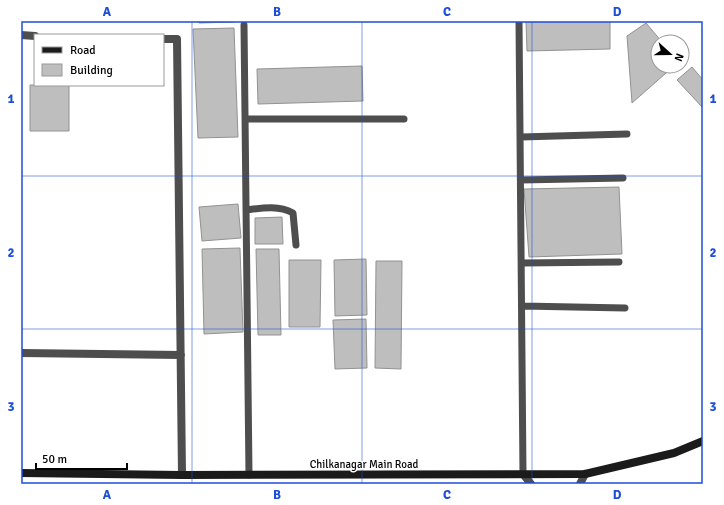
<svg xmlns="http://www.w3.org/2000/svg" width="724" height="505" viewBox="0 0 724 505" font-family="Signika,sans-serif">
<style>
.building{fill:#bebebe;stroke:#929292}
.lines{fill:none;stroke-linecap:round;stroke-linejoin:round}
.service{stroke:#4e4e4e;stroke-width:7}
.minor{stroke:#4e4e4e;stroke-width:8}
.tertiary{stroke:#4e4e4e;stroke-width:8}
.secondary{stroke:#1b1b1b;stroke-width:8}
.grid{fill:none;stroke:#1d4ed8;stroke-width:1;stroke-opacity:0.55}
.labels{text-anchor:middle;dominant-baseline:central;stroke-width:3;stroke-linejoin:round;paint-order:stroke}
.street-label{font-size:11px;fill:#000;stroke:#fff}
.neatline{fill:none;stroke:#1d4ed8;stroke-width:1.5}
.grid-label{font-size:13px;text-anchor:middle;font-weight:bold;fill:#1d4ed8}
</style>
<rect width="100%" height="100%" fill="#fff"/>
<!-- building -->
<path class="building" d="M 199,21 L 234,21 L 234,22 L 199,23 Z
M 526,21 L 610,21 L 610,49 L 527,51 Z
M 646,23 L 662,42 L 658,42 L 658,66 L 674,66 L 632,103 L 627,36 Z
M 234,28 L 238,137 L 198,138 L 193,29 Z
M 362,66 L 363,101 L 258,104 L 257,69 Z
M 692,67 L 703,80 L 703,108 L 677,80 Z
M 30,85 L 69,85 L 69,131 L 30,131 Z
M 619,187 L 622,254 L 529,257 L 524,189 Z
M 238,204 L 241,238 L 202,241 L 199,207 Z
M 282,217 L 283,244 L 255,244 L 255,218 Z
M 240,248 L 243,332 L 204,334 L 202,249 Z
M 256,249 L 279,249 L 281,335 L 258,335 Z
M 366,259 L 367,315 L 335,316 L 334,260 Z
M 289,260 L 321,260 L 320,327 L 289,327 Z
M 376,261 L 402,261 L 401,369 L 375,368 Z
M 366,319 L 367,368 L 335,369 L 333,320 Z"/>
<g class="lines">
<!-- service -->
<path class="service" d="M 519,21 L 523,474
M 244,25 L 249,475
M 245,119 L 404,119
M 521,137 L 627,134
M 521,180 L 623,178
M 246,210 C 262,208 278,205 293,213 L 296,245
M 522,263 L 619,262
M 522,306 L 625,308"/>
<!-- minor -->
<path class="minor" d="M 21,35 L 35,36
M 163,39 L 177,39 L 182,475
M 21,353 L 181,355"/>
<!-- tertiary -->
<path class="tertiary" d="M 523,474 L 531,484
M 580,484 L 585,474"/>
<!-- secondary -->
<path class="secondary" d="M 21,473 L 182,475 L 585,474 L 674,453 L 703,441"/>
</g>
<!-- grid -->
<path class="grid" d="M 192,21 L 192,484M 362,21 L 362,484M 532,21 L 532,484M 21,176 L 703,176M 21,329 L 703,329"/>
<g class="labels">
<!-- street labels -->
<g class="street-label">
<text x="364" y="464">Chilkanagar Main Road</text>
</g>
</g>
<!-- border -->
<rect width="724" height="505" fill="none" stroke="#ffffff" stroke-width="44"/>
<!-- legend -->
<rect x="34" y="34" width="130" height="52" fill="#ffffff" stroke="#999999"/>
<rect x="42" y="47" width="20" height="6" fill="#1b1b1b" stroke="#999999"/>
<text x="70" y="54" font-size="12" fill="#000000">Road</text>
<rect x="42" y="64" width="20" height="12" fill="#bebebe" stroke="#999999"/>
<text x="70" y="74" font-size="12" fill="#000000">Building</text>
<!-- north arrow -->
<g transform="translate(670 54) rotate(111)"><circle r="19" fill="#ffffff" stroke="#999999"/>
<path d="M0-3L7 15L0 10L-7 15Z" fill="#000000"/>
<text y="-6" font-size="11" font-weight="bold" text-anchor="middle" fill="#000000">N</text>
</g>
<!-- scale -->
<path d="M36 463v6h91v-6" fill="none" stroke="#000000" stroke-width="2"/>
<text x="42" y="463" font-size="12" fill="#000000" stroke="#ffffff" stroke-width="3" paint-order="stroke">50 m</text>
<rect x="22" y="22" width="680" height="461" class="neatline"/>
<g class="grid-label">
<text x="107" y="16">A</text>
<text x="277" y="16">B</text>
<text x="447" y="16">C</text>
<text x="617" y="16">D</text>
<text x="11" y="103">1</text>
<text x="713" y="103">1</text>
<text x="11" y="257">2</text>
<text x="713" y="257">2</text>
<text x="11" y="411">3</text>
<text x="713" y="411">3</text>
<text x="107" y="499">A</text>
<text x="277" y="499">B</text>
<text x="447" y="499">C</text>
<text x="617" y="499">D</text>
</g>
</svg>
